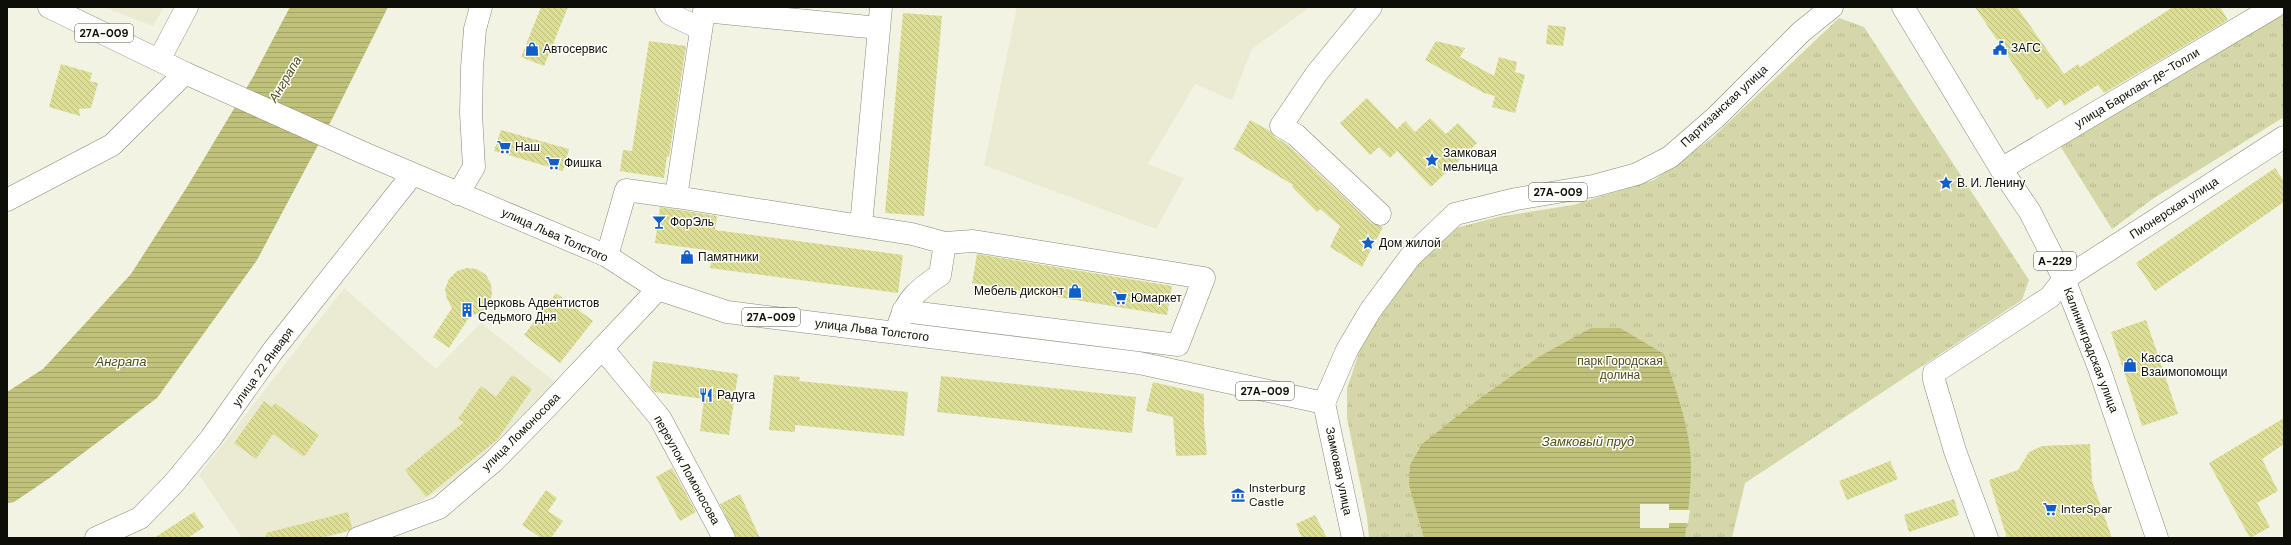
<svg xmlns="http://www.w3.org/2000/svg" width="2291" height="545" viewBox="0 0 2291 545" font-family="'DM Sans',sans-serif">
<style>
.built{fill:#eaebd2}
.park{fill:url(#park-tufts)}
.water{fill:url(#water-rules)}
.pier{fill:#f2f3e2}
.building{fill:url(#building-back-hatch)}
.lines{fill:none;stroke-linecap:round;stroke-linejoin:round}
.minor-casing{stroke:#888879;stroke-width:23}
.major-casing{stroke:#888879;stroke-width:23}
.minor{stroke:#fff;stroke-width:22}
.major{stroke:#fff;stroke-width:22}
.labels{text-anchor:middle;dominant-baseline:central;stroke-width:3;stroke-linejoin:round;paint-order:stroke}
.shield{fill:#fffffb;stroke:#565652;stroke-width:1}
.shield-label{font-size:11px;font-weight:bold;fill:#0e0e09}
.poi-label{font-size:12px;fill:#0e0e09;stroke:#fffffb;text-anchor:start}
.street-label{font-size:12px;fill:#0e0e09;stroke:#fffffb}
.park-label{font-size:12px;fill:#4e4d18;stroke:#fffffb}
.water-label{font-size:13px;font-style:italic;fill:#4e4e18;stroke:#fffffb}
</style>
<defs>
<pattern id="park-tufts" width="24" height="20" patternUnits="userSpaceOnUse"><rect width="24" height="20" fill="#d6d7a8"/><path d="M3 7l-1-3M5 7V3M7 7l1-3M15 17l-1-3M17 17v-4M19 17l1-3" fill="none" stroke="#b6b78f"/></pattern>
<pattern id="water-rules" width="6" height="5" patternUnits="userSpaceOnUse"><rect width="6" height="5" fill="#c0c17a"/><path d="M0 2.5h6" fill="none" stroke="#a4a568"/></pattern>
<pattern id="building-back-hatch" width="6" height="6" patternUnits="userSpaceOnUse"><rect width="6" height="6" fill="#ddde96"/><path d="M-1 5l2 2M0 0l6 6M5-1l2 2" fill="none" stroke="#bcbd80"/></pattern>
</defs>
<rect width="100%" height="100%" fill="#f2f3e2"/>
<!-- built -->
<path class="built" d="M 104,7 L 164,7 L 153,26 Z
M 1017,7 L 1310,7 L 1252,49 L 1232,100 L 1195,84 L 1148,164 L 1184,178 L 1156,229 L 984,165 Z
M 344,288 L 436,369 L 481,323 L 555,382 L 459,478 L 415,505 L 328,538 L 242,538 L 199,475 Z"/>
<!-- park -->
<path class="park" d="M 2284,7 L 2284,117 L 2154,198 L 2112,229 L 2059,144 Z
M 1839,18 L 1864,27 L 2029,280 L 2022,300 L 1745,483 L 1732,538 L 1369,538 L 1367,517 L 1347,418 L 1347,389 L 1361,346 L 1414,266 L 1452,229 L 1498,217 L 1573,205 L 1654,180 L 1712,138 Z"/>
<!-- water -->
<path class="water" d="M 290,7 L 388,7 L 332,119 L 257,260 L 157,398 L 51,477 L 14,502 L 7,503 L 7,392 L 43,369 L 131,274 L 187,187 L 253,77 Z
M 1591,328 L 1620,328 L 1664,354 C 1674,384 1686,417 1690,449 C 1693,478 1688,509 1685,538 L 1424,538 L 1409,485 L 1410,465 L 1422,444 L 1479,399 L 1540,356 Z"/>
<!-- pier -->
<path class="pier" d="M 1640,504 L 1669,504 L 1669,510 L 1690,510 L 1688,523 L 1669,523 L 1669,528 L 1640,528 Z"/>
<!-- building -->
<path class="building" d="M 541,7 L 568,7 L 544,66 L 521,57 Z
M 1975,7 L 2017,7 L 2064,74 L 2078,64 L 2080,67 L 2173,7 L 2220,7 L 2228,20 L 2104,93 L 2098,85 L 2064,106 L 2061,99 L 2047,109 L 2040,98 L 2037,100 Z
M 903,13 L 942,16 L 924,216 L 885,213 Z
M 1548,25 L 1566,27 L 1563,46 L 1546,44 Z
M 649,41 L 686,46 L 669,157 L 667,156 L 664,178 L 620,171 L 623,150 L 632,151 Z
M 1436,41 L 1465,48 L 1460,57 L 1494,76 L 1499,57 L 1517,62 L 1515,72 L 1525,75 L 1515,113 L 1492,107 L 1495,96 L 1484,93 L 1425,60 Z
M 61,64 L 92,73 L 90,81 L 98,83 L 91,108 L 79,109 L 80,116 L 49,107 Z
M 1367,98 L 1397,129 L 1405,121 L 1415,132 L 1430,118 L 1446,134 L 1458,123 L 1477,143 L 1431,187 L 1397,151 L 1390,158 L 1379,147 L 1370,155 L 1340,123 Z
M 1250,120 L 1270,131 L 1275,137 L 1288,145 L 1371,223 L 1383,227 L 1362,267 L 1330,247 L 1340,226 L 1320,209 L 1317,212 L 1292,187 L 1293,185 L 1234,149 Z
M 501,130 L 569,149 L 563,171 L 494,151 Z
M 2275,168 L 2284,181 L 2284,202 L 2155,291 L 2136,263 Z
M 660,207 L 717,216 L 715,230 L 903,255 L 898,293 L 710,268 L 713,251 L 655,243 Z
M 977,254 L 1172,286 L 1167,315 L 972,283 Z
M 467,268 L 477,269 L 486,275 L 491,284 L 492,295 L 489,305 L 481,312 L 470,316 L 449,348 L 433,337 L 452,308 L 447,299 L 445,289 L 449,279 L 457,271 Z
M 556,293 L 593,321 L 560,363 L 524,335 Z
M 2146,320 L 2178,414 L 2142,426 L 2111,332 Z
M 653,361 L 738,374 L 729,435 L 700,431 L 704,399 L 655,392 L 650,386 Z
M 512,375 L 532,389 L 497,440 L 426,497 L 405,470 L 464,422 L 458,419 L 481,386 L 496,397 Z
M 774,375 L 800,377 L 799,381 L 908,392 L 904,436 L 795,425 L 795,432 L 769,430 Z
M 941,376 L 1136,397 L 1132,433 L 937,412 Z
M 1153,382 L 1204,394 L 1204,424 L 1207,455 L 1176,456 L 1173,417 L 1146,411 Z
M 264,401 L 272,407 L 275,403 L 319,435 L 304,457 L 273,434 L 256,459 L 234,443 Z
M 2284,418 L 2284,444 L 2262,459 L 2278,491 L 2257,503 L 2270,527 L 2250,538 L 2209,463 Z
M 2090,444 L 2092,481 L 2112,538 L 2007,538 L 1989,480 L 2018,470 L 2029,452 L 2042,446 Z
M 1890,461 L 1898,479 L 1847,500 L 1839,481 Z
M 672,468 L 696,512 L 680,521 L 656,477 Z
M 546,490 L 557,498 L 548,511 L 563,521 L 551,538 L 541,538 L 522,525 Z
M 740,494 L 760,538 L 736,538 L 720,504 Z
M 1954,499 L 1959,515 L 1909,532 L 1904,515 Z
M 194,512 L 204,527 L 188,538 L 154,538 Z
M 348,512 L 352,528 L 348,531 L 321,538 L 266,538 L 266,533 Z
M 1315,515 L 1327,538 L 1302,538 L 1296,524 Z"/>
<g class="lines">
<defs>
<path id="minor" d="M 666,7 L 670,14 L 701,29
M 881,7 L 861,226 L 912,234 L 945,243 L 940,275 C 919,289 907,298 899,323
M 1371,7 L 1317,73 L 1281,126 L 1296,135 L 1380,214
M 159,60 L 187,7
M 2001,169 L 2274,7
M 458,194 L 474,167 L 471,113 L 472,67 L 475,29 L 481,7
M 7,200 L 112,145 L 185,73
M 861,226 L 676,197 L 704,11 L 879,28
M 607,256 L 626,190 L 676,197
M 903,311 L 1178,345 L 1204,278 L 973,241 L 945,243
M 602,348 L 660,418 L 724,538
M 1324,403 L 1353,538
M 96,538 L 140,518 L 174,483 L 211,438 L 272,352 L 412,175
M 358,538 L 439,508 L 494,461 L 545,409 L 658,289
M 1987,538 L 1955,451 L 1934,380 L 1934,373 L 2050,297 L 2064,279 L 2284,137"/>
<path id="major" d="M 49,7 L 185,73 L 366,154 L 607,256 L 658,289 L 727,312 L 1139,363 L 1324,403 L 1347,350 L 1370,311 L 1410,257 L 1455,214 L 1516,199 L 1593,186 L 1637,174 L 1670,157 L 1716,117 L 1801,32 L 1832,7
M 1903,7 L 2001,169 L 2030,212 L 2064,279 L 2099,368 L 2157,538"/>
</defs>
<!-- minor casing -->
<use href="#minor" class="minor-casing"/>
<!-- major casing -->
<use href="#major" class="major-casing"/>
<!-- minor -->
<use href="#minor" class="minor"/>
<!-- major -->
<use href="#major" class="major"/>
</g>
<!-- icons -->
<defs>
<symbol id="civic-bare" viewBox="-9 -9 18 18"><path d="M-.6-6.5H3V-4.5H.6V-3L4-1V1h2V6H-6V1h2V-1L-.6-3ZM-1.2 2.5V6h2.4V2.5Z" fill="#115ec8" stroke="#fffffb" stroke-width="2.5" paint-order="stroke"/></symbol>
<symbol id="shop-bare" viewBox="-9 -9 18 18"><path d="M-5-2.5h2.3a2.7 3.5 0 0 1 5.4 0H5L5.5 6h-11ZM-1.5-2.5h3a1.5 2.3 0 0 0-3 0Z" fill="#115ec8" stroke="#fffffb" stroke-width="2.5" paint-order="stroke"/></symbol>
<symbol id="supermarket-bare" viewBox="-9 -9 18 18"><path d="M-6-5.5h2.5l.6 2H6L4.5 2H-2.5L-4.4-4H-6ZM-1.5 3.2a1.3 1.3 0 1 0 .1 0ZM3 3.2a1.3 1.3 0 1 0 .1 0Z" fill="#115ec8" stroke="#fffffb" stroke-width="2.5" paint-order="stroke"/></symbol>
<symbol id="sight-bare" viewBox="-9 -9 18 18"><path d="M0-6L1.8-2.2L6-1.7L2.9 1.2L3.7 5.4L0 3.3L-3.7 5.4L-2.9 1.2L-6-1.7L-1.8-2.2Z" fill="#115ec8" stroke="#fffffb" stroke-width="2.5" paint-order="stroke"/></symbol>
<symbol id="bar-bare" viewBox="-9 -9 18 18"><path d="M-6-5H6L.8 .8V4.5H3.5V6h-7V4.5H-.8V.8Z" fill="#115ec8" stroke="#fffffb" stroke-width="2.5" paint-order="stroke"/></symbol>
<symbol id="building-bare" viewBox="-9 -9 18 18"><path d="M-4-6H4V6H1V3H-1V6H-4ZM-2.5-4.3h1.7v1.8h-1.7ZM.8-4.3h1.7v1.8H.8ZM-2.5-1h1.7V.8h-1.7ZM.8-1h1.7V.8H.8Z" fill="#115ec8" stroke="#fffffb" stroke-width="2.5" paint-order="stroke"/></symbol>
<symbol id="restaurant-bare" viewBox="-9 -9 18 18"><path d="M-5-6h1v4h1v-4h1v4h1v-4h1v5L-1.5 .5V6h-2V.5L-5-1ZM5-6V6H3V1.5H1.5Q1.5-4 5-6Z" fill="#115ec8" stroke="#fffffb" stroke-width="2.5" paint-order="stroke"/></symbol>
<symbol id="museum-bare" viewBox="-9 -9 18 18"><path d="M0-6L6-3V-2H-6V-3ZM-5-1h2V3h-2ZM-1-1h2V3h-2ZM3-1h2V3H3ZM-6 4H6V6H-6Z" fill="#115ec8" stroke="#fffffb" stroke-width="2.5" paint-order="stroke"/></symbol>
</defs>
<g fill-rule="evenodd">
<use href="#civic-bare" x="1990" y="38" width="20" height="20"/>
<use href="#shop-bare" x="522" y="39" width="20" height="20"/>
<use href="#supermarket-bare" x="494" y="137" width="20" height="20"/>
<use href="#sight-bare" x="1422" y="150" width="20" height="20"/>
<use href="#supermarket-bare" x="543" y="153" width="20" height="20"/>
<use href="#sight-bare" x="1936" y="173" width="20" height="20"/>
<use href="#bar-bare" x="649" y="212" width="20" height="20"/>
<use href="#sight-bare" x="1358" y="233" width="20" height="20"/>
<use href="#shop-bare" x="677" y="247" width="20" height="20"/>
<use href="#shop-bare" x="1065" y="281" width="20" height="20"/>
<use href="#supermarket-bare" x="1110" y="288" width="20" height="20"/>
<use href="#building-bare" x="457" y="300" width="20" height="20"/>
<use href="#shop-bare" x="2120" y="355" width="20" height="20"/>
<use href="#restaurant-bare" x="696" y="385" width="20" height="20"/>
<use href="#museum-bare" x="1228" y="485" width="20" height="20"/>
<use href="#supermarket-bare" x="2040" y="499" width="20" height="20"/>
</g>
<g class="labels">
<!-- shield labels -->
<g class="shield">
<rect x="75" y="24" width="58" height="18" rx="3"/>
<rect x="1529" y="183" width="58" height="18" rx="3"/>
<rect x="2034" y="252" width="42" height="18" rx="3"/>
<rect x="742" y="308" width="58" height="18" rx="3"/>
<rect x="1236" y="382" width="58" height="18" rx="3"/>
</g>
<g class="shield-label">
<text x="104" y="33">27А-009</text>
<text x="1558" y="192">27А-009</text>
<text x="2055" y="261">А-229</text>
<text x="771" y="317">27А-009</text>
<text x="1265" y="391">27А-009</text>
</g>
<!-- poi labels -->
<g class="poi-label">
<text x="2011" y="48">ЗАГС</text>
<text x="543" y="49">Автосервис</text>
<text x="515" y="147">Наш</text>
<text x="1443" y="153">Замковая<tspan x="1443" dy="14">мельница</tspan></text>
<text x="564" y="163">Фишка</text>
<text x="1957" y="183">В. И. Ленину</text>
<text x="670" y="222">ФорЭль</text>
<text x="1379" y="243">Дом жилой</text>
<text x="698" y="257">Памятники</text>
<text x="1064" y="291" text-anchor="end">Мебель дисконт</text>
<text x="1131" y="298">Юмаркет</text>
<text x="478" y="303">Церковь Адвентистов<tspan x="478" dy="14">Седьмого Дня</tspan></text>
<text x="2141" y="358">Касса<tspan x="2141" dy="14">Взаимопомощи</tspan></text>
<text x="717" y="395">Радуга</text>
<text x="1249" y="488">Insterburg<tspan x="1249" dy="14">Castle</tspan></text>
<text x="2061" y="509">InterSpar</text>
</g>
<!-- street labels -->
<g class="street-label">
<text transform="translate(2137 88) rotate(-31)">улица Барклая-де-Толли</text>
<text transform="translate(1724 106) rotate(-43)">Партизанская улица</text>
<text transform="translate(2174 208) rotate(-33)">Пионерская улица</text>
<text transform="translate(555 235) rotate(24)">улица Льва Толстого</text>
<text transform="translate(872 330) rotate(7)">улица Льва Толстого</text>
<text transform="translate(2091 350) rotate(69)">Калининградская улица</text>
<text transform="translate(263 367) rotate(-54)">улица 22 Января</text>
<text transform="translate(521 432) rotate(-45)">улица Ломоносова</text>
<text transform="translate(687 470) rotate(61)">переулок Ломоносова</text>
<text transform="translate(1339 471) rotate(78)">Замковая улица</text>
</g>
<!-- park labels -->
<g class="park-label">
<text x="1620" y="361">парк Городская<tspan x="1620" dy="14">долина</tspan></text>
</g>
<!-- water labels -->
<g class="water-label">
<text transform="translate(285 79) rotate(-59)">Анграпа</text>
<text x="121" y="361">Анграпа</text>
<text x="1588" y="441">Замковый пруд</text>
</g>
</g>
<!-- border -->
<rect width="2291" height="545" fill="none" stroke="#0e0e09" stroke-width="16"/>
</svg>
